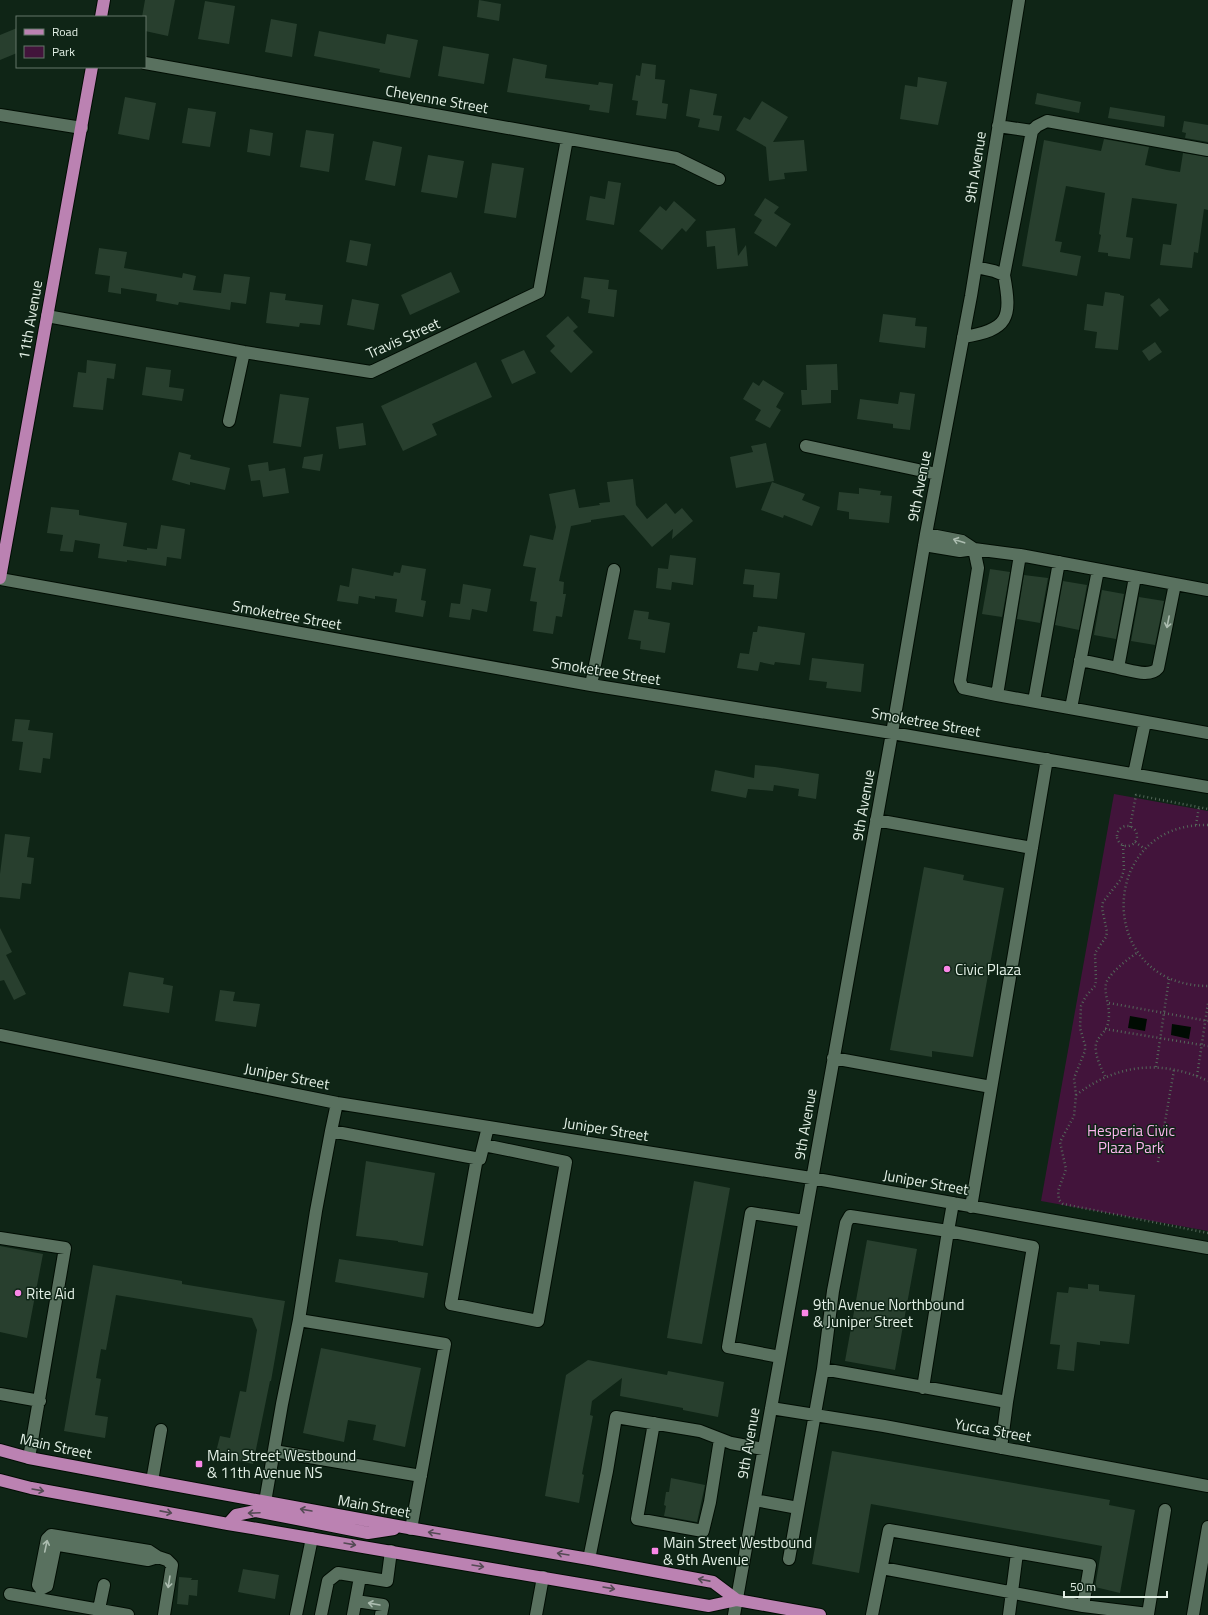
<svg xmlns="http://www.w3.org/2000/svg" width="1208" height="1615" viewBox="0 0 1208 1615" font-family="'Titillium Web',sans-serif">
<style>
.green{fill:#42143b}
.water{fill:#000b02}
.building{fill:#283f2e}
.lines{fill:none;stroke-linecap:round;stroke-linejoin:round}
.minor-casing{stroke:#000d03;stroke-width:14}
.major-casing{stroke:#000d03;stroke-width:14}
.path{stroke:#55685b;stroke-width:2.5;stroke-dasharray:1 3;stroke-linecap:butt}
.minor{stroke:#59715f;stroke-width:12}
.major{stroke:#bb82b2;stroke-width:12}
.oneway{stroke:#acbdb0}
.oneway2{stroke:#544a54}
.poi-dot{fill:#fa87e7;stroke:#0f2516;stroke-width:1.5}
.labels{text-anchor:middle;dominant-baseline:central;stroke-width:3;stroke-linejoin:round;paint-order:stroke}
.street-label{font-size:15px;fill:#e3f0e6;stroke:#0f2516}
.poi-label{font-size:15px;fill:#e3f0e6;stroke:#0f2516;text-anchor:start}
.park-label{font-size:15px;fill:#fcb5ee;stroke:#0f2516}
</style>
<rect width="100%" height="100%" fill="#0f2516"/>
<!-- green -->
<path class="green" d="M 1114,794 L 1208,811 L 1208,1231 L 1041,1201 Z"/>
<!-- water -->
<path class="water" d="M 1130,1016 L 1147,1019 L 1145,1031 L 1128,1028 Z
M 1172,1024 L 1191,1027 L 1189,1039 L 1171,1035 Z"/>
<!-- building -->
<path class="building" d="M 145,0 L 175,0 L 168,36 L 145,31 L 145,17 L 142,17 Z
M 479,0 L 501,4 L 499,21 L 477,17 Z
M 205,1 L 235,6 L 229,44 L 198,39 Z
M 271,19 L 297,24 L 292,57 L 265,52 Z
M 17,28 L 17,53 L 0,60 L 0,35 Z
M 319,31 L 385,44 L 387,34 L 418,40 L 410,78 L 379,72 L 380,69 L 314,56 Z
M 443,46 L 489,54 L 484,84 L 438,76 Z
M 513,58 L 547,65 L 545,78 L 598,85 L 599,82 L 613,84 L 609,113 L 589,110 L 590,105 L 507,92 Z
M 642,63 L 656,65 L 655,79 L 665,80 L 662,103 L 668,104 L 666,119 L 636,115 L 638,101 L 632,100 L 636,75 L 640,76 Z
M 918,77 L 947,82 L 938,125 L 900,119 L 905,85 L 917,87 Z
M 690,89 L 717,94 L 713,115 L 722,116 L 719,131 L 698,127 L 700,119 L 686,116 Z
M 1037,93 L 1081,102 L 1079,113 L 1035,104 Z
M 125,97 L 156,103 L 149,140 L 118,134 Z
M 762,101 L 788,117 L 773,142 L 804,140 L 807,171 L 784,173 L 785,179 L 769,181 L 766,147 L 736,130 L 744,117 L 750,120 Z
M 1110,107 L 1165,116 L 1164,127 L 1108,118 Z
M 188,108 L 216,112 L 210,147 L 182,143 Z
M 1184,121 L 1208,125 L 1208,142 L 1185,138 L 1186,133 L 1182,132 Z
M 250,129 L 273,133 L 270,156 L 247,152 Z
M 306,130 L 334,134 L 329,172 L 300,167 Z
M 1104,139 L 1149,147 L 1145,165 L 1167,170 L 1180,172 L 1183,153 L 1208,157 L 1208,210 L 1204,209 L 1198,253 L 1194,252 L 1192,268 L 1160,265 L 1163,244 L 1171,245 L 1177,204 L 1132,198 L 1126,237 L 1133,238 L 1130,259 L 1108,256 L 1108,253 L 1098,252 L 1101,235 L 1099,234 L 1105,193 L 1066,186 L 1055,241 L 1062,242 L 1060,252 L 1081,256 L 1077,276 L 1022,266 L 1044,140 L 1101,151 Z
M 373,141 L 402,147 L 395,186 L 365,180 Z
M 428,155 L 464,161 L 457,198 L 421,192 Z
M 492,163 L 524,168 L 516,218 L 484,213 Z
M 608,181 L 621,183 L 614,225 L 586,220 L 590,196 L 605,199 Z
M 765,198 L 779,207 L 774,213 L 791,224 L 776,247 L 754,233 L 762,220 L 754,215 Z
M 674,201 L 696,220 L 686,232 L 682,228 L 662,250 L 639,231 L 660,206 L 666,211 Z
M 735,228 L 738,256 L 746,245 L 748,266 L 717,269 L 715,246 L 707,247 L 706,231 Z
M 350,240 L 371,244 L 367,266 L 346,262 Z
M 99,248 L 127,252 L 124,268 L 182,278 L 183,273 L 196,276 L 193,290 L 221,293 L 224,274 L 250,277 L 246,304 L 231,302 L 230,310 L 179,302 L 178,305 L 156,301 L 157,294 L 121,288 L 121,294 L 108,292 L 110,276 L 95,274 Z
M 451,272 L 460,292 L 410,315 L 401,295 Z
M 584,277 L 609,280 L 608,289 L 617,290 L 614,317 L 588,313 L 590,300 L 581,298 Z
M 270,292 L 286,294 L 285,300 L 323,305 L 320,325 L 300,323 L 299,327 L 266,323 Z
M 1105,292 L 1120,294 L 1120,295 L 1124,296 L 1118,350 L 1095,348 L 1097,332 L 1084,330 L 1087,304 L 1103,306 Z
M 1159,298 L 1169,310 L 1160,317 L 1150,305 Z
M 352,299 L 379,304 L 374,330 L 347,325 Z
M 883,314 L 916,318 L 915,326 L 927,327 L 925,348 L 879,342 Z
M 568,316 L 578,327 L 573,331 L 593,352 L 571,373 L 550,351 L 555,346 L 546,336 Z
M 1155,342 L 1162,352 L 1149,361 L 1142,351 Z
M 524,350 L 536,373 L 512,384 L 501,360 Z
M 87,360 L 116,364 L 114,379 L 107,378 L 103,410 L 73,407 L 78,372 L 86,373 Z
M 476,362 L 492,397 L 432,424 L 437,435 L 403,451 L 381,406 Z
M 837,364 L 838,390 L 831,390 L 831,403 L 802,405 L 801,390 L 807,390 L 806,365 Z
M 146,367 L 171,370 L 169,387 L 184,389 L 182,401 L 142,395 Z
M 763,380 L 784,393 L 776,407 L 781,410 L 770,428 L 755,420 L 761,410 L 743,399 L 753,382 L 759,386 Z
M 900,392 L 915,394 L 910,430 L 893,428 L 893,424 L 857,419 L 860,399 L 898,404 Z
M 280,394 L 309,398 L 301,447 L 273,443 Z
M 363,423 L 366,445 L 339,449 L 336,427 Z
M 766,443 L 774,481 L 736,488 L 730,457 L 753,452 L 751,446 Z
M 179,452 L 191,455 L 190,459 L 230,468 L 225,490 L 190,482 L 190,485 L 172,480 Z
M 323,454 L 320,471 L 302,468 L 304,457 Z
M 268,462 L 269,471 L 285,468 L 289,493 L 263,497 L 260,480 L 251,481 L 248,465 Z
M 633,479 L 636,505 L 647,519 L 666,503 L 675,514 L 682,508 L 693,521 L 672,539 L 673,529 L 652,547 L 624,515 L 591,520 L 591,522 L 571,526 L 559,581 L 564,582 L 563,594 L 566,594 L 562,617 L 556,616 L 553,634 L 533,631 L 537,602 L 530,601 L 536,568 L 523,566 L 530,535 L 553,540 L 556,527 L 549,494 L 575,489 L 579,508 L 600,505 L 599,503 L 610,502 L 607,482 Z
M 772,482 L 805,494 L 802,500 L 820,507 L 812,526 L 784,515 L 783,518 L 761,510 Z
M 859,488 L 881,491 L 880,495 L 892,496 L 889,523 L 849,519 L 849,512 L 837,510 L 839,492 L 859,494 Z
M 51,507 L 79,510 L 79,515 L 127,523 L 123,546 L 147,550 L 147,548 L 157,549 L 161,525 L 185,529 L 181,559 L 167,557 L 166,566 L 127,560 L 127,562 L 98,558 L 100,544 L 75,540 L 73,552 L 60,551 L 63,535 L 47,533 Z
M 670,555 L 696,558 L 693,585 L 672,582 L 671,590 L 656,588 L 658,568 L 668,569 Z
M 402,565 L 426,569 L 421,600 L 426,601 L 423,617 L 395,612 L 397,599 L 375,596 L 375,599 L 359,596 L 358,604 L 337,601 L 340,585 L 349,587 L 352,568 L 393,576 L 394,572 L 400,573 Z
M 745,569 L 780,573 L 777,599 L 753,597 L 754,585 L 743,584 Z
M 990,569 L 1010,572 L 1002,617 L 982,614 Z
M 1024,575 L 1048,578 L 1040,623 L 1017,619 Z
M 1063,581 L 1087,585 L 1079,630 L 1055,625 Z
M 463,584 L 491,589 L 487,612 L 472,609 L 470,620 L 449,617 L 451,603 L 460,604 Z
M 1102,590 L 1124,594 L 1116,639 L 1094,635 Z
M 1139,597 L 1164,601 L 1155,645 L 1131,641 Z
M 634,610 L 649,612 L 648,619 L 670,623 L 665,653 L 640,649 L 641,641 L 628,639 Z
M 758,626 L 805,633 L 800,665 L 775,662 L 774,665 L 760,662 L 758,671 L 737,668 L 740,653 L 749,654 L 753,632 L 757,632 Z
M 812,658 L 864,664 L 861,692 L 826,688 L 827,682 L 809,680 Z
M 15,719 L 30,720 L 28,730 L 53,733 L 50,759 L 43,758 L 41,773 L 19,770 L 23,742 L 12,741 Z
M 755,765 L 775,767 L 819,774 L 816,799 L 798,796 L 799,789 L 774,785 L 773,791 L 748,789 L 746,798 L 711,791 L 715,770 L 754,778 Z
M 5,834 L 30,837 L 27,857 L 34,858 L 31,884 L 22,883 L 20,899 L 0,897 L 0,874 Z
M 924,867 L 964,875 L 963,880 L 1004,888 L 973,1057 L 932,1051 L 932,1057 L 890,1050 Z
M 0,928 L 12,952 L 6,955 L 26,994 L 14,1000 L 4,980 L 0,981 Z
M 129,972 L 164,978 L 163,984 L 173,986 L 169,1013 L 123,1006 Z
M 220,990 L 235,992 L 233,1001 L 260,1004 L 256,1027 L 215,1021 Z
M 366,1161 L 435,1173 L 423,1246 L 398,1242 L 398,1241 L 356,1236 Z
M 694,1181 L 730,1188 L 702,1344 L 667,1338 Z
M 867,1240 L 917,1249 L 895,1370 L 845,1361 Z
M 0,1246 L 43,1254 L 27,1338 L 0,1332 Z
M 339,1259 L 428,1273 L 424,1298 L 335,1282 Z
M 93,1265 L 182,1281 L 182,1284 L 285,1301 L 271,1381 L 270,1381 L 253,1464 L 215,1456 L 220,1436 L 230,1438 L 240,1391 L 246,1392 L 257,1330 L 252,1318 L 116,1295 L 106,1350 L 101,1349 L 96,1378 L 101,1379 L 95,1415 L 108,1417 L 105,1438 L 64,1431 Z
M 1088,1284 L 1099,1285 L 1099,1291 L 1135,1295 L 1129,1344 L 1100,1341 L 1100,1345 L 1077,1342 L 1074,1371 L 1057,1369 L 1060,1345 L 1050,1344 L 1057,1292 L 1068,1293 L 1069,1287 L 1088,1289 Z
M 321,1348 L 421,1368 L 405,1447 L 373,1440 L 376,1425 L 348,1420 L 344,1442 L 303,1433 Z
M 588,1360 L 667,1375 L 668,1371 L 724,1382 L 718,1417 L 683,1410 L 683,1408 L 620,1396 L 622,1378 L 592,1401 L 590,1415 L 593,1416 L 582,1474 L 584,1475 L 579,1503 L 545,1496 L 566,1375 Z
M 832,1451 L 1110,1500 L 1109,1505 L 1135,1510 L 1120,1593 L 1095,1587 L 1102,1546 L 871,1504 L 859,1573 L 812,1564 Z
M 671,1478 L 705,1485 L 697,1522 L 664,1516 L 666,1506 L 664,1505 L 666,1492 L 669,1492 Z
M 243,1569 L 279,1575 L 275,1599 L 238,1592 Z
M 179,1577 L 192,1578 L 191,1580 L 198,1580 L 197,1596 L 189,1595 L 188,1605 L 177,1604 Z"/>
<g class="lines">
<defs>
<path id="minor" d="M 145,63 L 676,158 L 719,179
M 0,115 L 82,128
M 998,126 L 1032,131
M 1004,275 L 1032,131 L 1037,126 L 1047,121 L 1208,150
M 47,316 L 244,352 L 371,372 L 539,292 L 567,139
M 963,337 C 1009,330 1012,318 1004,275 L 994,271 L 976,267
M 229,421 L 244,352
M 806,446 L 937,474
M 924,545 L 960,551 L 974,549 L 962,541 L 926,534
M 0,579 L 591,685 L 892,733 L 1208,787
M 1208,590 L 1020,555 L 974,549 L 978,568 L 960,681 L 963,688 L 997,695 L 1208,733
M 1080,660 L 1118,668 L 1135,577
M 1118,668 C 1130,670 1150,678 1158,668 L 1175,584
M 591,685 L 614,570
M 997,695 L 1020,555
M 1034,701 L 1059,562
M 1071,708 L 1098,570
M 1134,774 L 1145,722
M 876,820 L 1032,848
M 0,1035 L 337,1103 L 811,1178 L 1208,1248
M 833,1058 L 991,1087
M 331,1131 L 337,1103
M 477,1158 L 451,1304 L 538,1321 L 566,1162 L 484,1145
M 953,1203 L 948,1231 L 850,1216 L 846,1223 L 833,1291 L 823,1369 L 1007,1402 L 1001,1448
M 971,1207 L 1047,759
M 0,1238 L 65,1248 L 29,1458
M 299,1320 L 316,1211 L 331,1131 L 480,1159 L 488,1127
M 780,1357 L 728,1347 L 751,1213 L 804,1221
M 923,1388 L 948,1231 L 1033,1247 L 1007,1402
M 0,1394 L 40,1401
M 771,1408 L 884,1426 L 1208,1486
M 654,1423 L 637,1519 L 703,1531 L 710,1502 L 720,1439
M 274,1451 L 421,1476
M 152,1481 L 161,1430
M 755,1500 L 798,1508
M 265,1502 L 282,1404 L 299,1320 L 445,1344 L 411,1529
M 589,1559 L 607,1471 L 616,1417 L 700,1431 L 731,1443 L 763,1449
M 789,1559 L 823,1369
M 882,1568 L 1083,1606
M 41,1589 L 38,1585 L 47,1539 L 51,1535 L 149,1551 L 158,1557 L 167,1560 L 172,1565 L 164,1615
M 41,1589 L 47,1586 L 55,1547 L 59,1545 L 148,1560 L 158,1557
M 10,1594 L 128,1615
M 356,1601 L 383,1605 L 381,1615
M 99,1609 L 104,1585
M 296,1615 L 312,1538
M 321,1615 L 328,1581 L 338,1573 L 387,1581 L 391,1551
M 353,1615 L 360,1577
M 536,1615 L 543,1577
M 734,1615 L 892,733 L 926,534 L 971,296 L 1019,0
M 872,1615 L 889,1530 L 1090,1565 L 1083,1606 L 1148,1614 L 1165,1510
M 1009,1615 L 1017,1553
M 1193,1615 L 1208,1527"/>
<path id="major" d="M 101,17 L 104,0
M 0,578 L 92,67
M 0,1450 L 29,1458 L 152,1481 L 403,1527 L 589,1559 L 713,1582 L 737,1600
M 0,1480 L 31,1488 L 228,1524 L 709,1606 L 737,1600 L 820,1615
M 228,1524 L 236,1515 L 256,1511 L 368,1533 L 394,1529"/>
</defs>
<!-- minor casing -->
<use href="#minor" class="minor-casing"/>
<!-- major casing -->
<use href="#major" class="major-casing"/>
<!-- path -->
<path class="path" d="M 1196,825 L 1199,807
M 1208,825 C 1097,822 1094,986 1208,986
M1117 836a10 10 0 1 1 20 0a10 10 0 1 1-20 0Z
M 1130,827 L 1136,795 L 1208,809
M 1135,842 L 1145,849
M 1123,845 L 1124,870 L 1121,879 L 1103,902 L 1102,908 L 1107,932 L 1106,937 L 1095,953 L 1096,981 L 1095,986 L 1086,996 L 1081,1006 L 1080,1028 L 1085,1045 L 1085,1051 L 1074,1078 L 1076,1095 L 1074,1116 L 1060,1142 L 1066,1169 L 1058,1191 L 1059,1200 L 1063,1204 L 1208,1233
M 1109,1003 L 1208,1021
M 1105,1029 L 1208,1046
M 1156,1067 L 1169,979
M 1105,1076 C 1101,1068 1094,1054 1096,1044 C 1098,1036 1107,1031 1108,1023 C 1112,1007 1102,992 1107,981 C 1114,969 1127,960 1138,952
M 1197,1076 L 1208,1003
M 1076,1095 C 1117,1064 1161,1059 1208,1081
M 1158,1162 L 1174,1070"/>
<!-- minor -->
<use href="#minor" class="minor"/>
<!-- major -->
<use href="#major" class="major"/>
</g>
<!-- one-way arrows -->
<defs><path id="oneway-shaft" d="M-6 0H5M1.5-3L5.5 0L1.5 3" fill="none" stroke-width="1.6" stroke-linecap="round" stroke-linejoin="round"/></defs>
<g class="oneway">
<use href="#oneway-shaft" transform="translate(959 541) rotate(-162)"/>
<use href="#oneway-shaft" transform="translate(1168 622) rotate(101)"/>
<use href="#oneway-shaft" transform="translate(46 1546) rotate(-78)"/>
<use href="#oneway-shaft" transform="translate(169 1582) rotate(99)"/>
<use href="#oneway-shaft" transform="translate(374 1604) rotate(-170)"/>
</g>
<g class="oneway2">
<use href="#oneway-shaft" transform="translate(38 1490) rotate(10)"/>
<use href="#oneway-shaft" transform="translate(306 1510) rotate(-170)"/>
<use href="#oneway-shaft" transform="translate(166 1512) rotate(11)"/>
<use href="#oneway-shaft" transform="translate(254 1513) rotate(178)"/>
<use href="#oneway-shaft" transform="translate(434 1533) rotate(-171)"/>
<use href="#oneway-shaft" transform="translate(350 1544) rotate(10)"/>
<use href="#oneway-shaft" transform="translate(563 1554) rotate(-171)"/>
<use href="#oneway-shaft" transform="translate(478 1566) rotate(9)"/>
<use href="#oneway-shaft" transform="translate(704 1580) rotate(-169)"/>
<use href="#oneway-shaft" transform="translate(609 1588) rotate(10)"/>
</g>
<!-- markers -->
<g class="poi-dot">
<circle cx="947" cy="969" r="4"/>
<circle cx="18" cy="1293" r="4"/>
<rect x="801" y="1309" width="8" height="8" rx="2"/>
<rect x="195" y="1460" width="8" height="8" rx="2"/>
<rect x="651" y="1547" width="8" height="8" rx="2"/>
</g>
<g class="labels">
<!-- street labels -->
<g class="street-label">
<text transform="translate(437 99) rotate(10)">Cheyenne Street</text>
<text transform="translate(975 167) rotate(-81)">9th Avenue</text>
<text transform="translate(30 320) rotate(-80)">11th Avenue</text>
<text transform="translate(403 338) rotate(-24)">Travis Street</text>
<text transform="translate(919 486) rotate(-79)">9th Avenue</text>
<text transform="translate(287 615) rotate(10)">Smoketree Street</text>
<text transform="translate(606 671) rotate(9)">Smoketree Street</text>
<text transform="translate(926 722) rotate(10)">Smoketree Street</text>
<text transform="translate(863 805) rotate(-80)">9th Avenue</text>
<text transform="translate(287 1076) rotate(11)">Juniper Street</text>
<text transform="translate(805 1124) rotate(-80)">9th Avenue</text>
<text transform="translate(606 1129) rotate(9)">Juniper Street</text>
<text transform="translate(926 1182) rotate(10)">Juniper Street</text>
<text transform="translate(993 1430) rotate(10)">Yucca Street</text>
<text transform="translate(748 1443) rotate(-80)">9th Avenue</text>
<text transform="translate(56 1446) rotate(12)">Main Street</text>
<text transform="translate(374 1506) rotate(10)">Main Street</text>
</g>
<!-- poi labels -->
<g class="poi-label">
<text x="955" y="969">Civic Plaza</text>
<text x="26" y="1293">Rite Aid</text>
<text x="813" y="1304">9th Avenue Northbound<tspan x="813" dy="17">&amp; Juniper Street</tspan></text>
<text x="207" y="1455">Main Street Westbound<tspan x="207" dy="17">&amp; 11th Avenue NS</tspan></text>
<text x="663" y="1542">Main Street Westbound<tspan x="663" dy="17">&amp; 9th Avenue</tspan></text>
</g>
<!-- park labels -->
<g class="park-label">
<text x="1131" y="1130">Hesperia Civic<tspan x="1131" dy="17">Plaza Park</tspan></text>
</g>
</g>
<!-- legend -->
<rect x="16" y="16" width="130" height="52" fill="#0f2516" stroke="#647669"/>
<rect x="24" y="29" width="20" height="6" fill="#bb82b2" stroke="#647669"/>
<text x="52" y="36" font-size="12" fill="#e3f0e6">Road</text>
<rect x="24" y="46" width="20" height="12" fill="#42143b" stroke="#647669"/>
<text x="52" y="56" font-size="12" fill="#e3f0e6">Park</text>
<!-- scale -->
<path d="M1064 1591v6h103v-6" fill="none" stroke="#e3f0e6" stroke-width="2"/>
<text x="1070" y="1591" font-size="12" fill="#e3f0e6" stroke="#0f2516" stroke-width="3" paint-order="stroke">50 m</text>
</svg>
